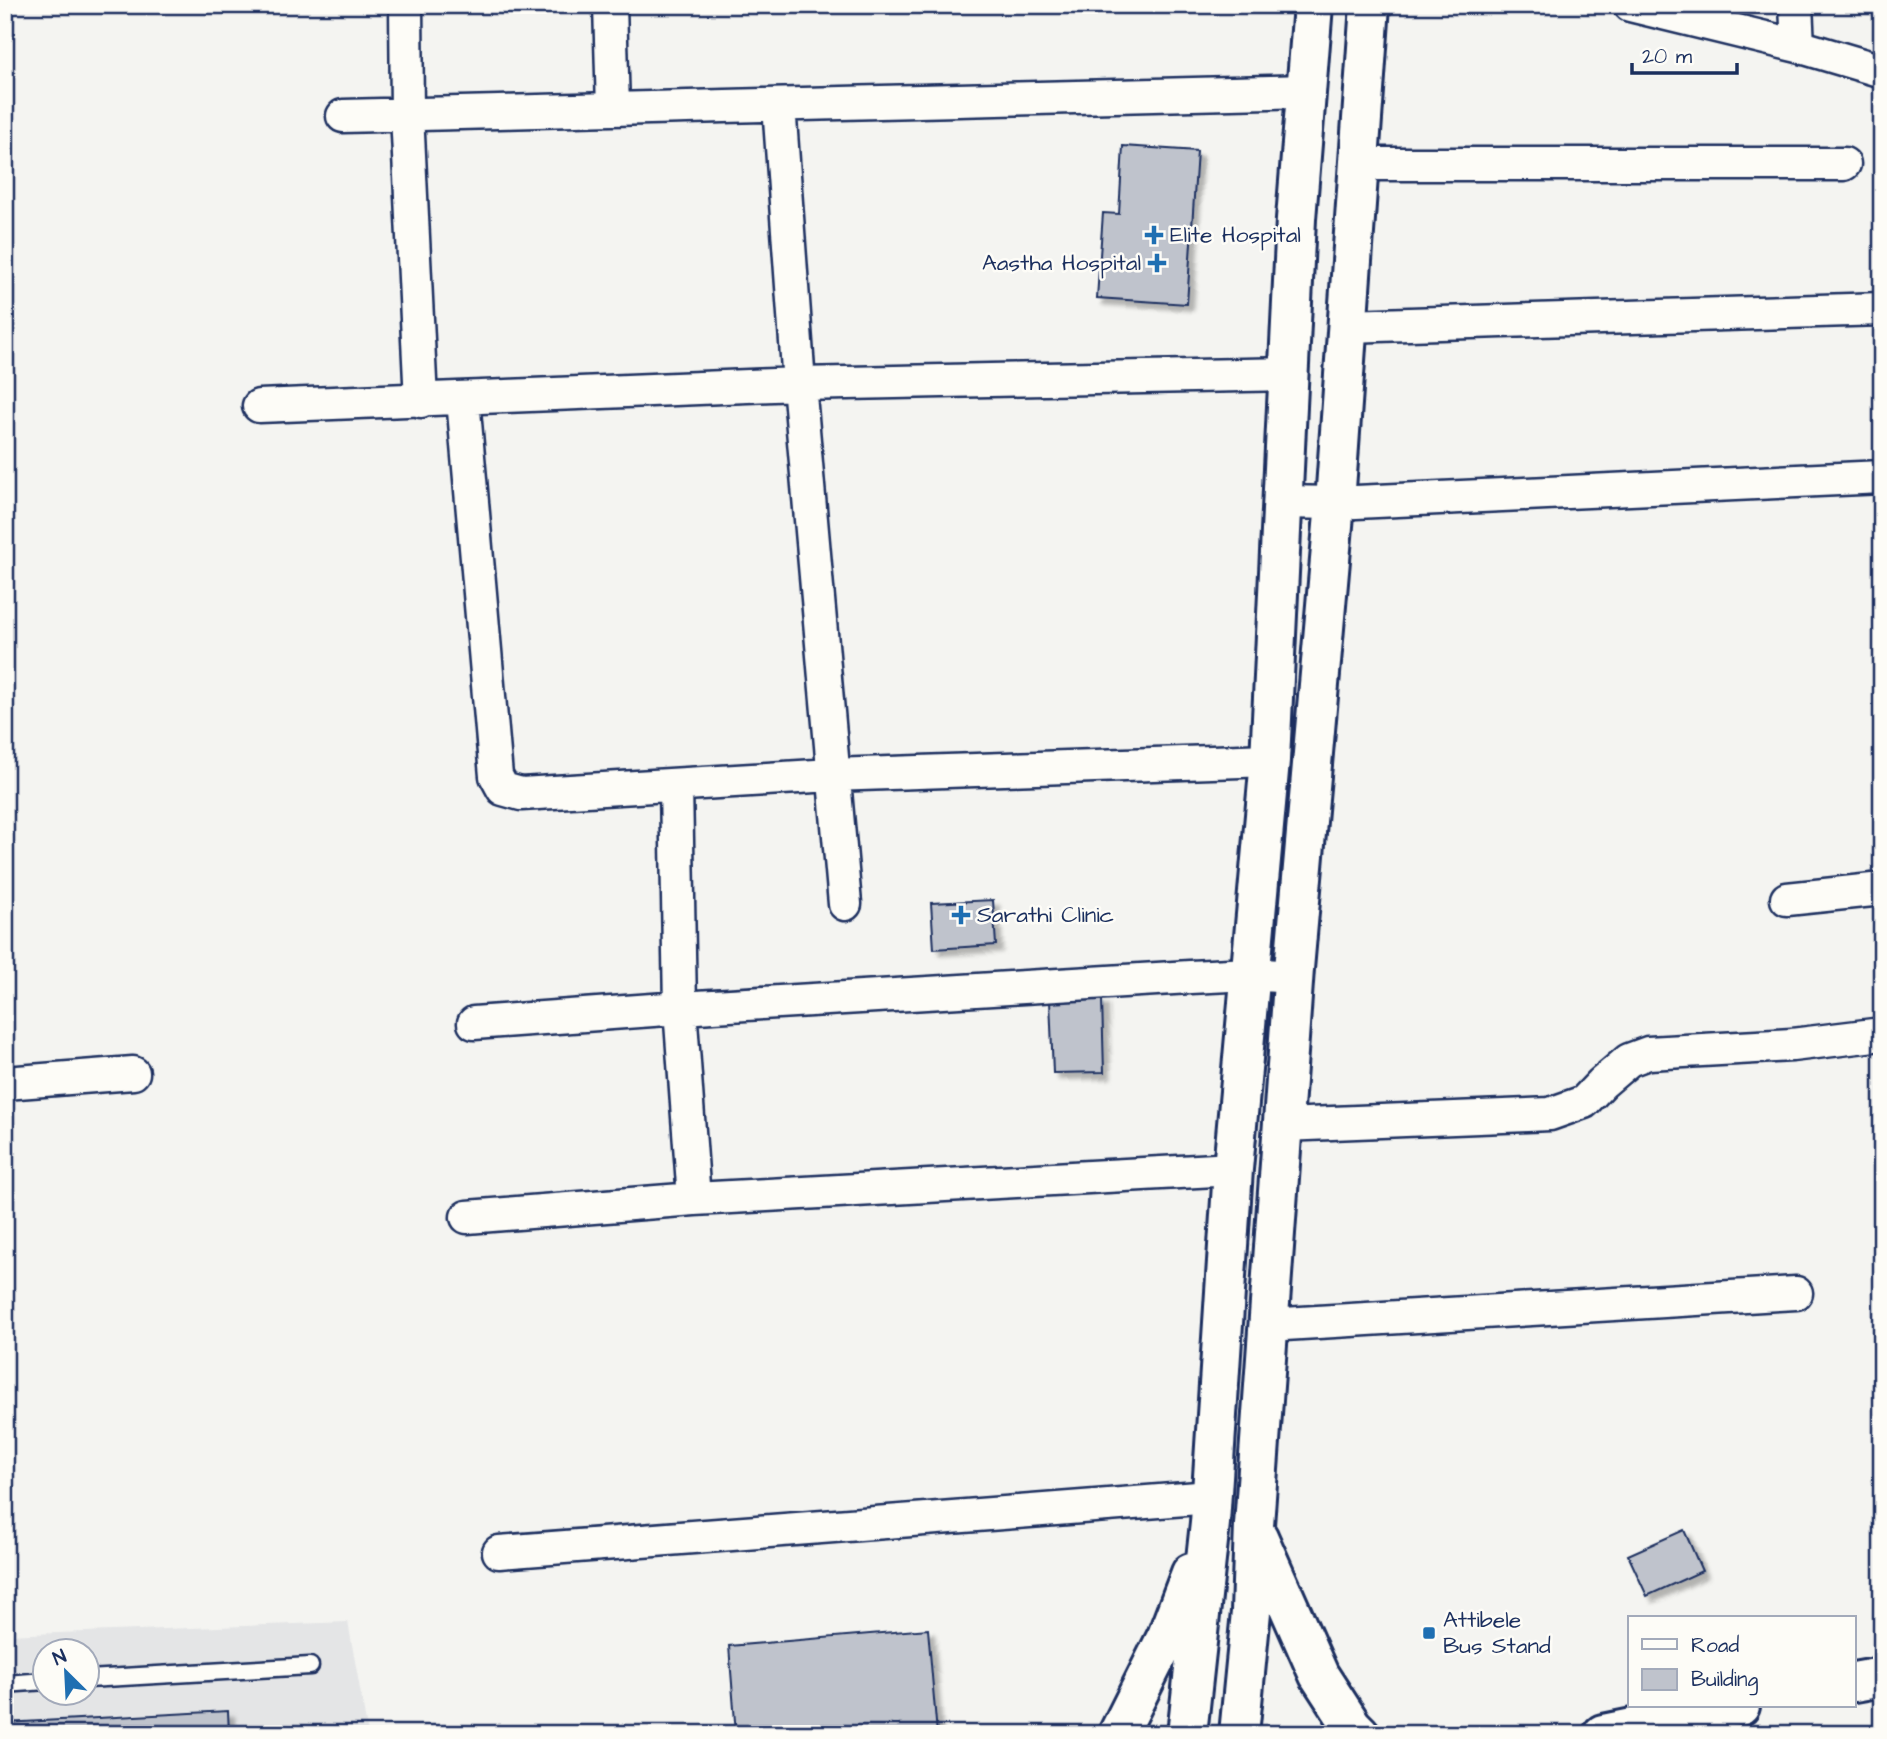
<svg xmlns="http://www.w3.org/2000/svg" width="1887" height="1739" viewBox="0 0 1887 1739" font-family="'Architects Daughter',sans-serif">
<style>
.built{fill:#e4e5e6;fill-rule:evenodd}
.building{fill:#bfc3cc;stroke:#1b2f5e;stroke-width:2;filter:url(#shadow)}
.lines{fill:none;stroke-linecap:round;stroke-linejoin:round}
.lane-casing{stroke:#1b2f5e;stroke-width:21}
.street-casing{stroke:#1b2f5e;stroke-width:37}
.secondary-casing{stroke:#1b2f5e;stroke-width:44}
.primary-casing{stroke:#1b2f5e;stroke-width:44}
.lane{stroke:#fdfcf7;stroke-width:16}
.street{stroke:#fdfcf7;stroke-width:32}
.secondary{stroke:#fdfcf7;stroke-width:38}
.primary{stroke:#fdfcf7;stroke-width:38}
.poi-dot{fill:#1f6fb2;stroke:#fdfcf7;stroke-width:2.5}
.labels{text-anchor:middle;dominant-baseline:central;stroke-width:5;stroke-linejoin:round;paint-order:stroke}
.poi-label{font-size:23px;fill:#1b2f5e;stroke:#fdfcf7;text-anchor:start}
</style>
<defs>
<filter id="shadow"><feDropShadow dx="6" dy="6" stdDeviation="2" flood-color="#0004"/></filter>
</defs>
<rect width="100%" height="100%" fill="#f4f4f1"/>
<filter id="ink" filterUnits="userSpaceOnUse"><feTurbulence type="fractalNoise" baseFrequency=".0143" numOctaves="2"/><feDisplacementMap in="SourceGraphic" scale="14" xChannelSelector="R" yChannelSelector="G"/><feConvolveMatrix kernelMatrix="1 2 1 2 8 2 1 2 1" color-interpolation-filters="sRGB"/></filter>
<g filter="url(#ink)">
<!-- built -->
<path class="built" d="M 348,1622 L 368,1734 L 5,1734 L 5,1635 ZM 46,1652 L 88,1652 L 88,1694 L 46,1694 Z"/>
<!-- building -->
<path class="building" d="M 1123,146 L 1197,151 L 1187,304 L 1097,298 L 1103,213 L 1119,214 Z
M 993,900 L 996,945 L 934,949 L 931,903 Z
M 1102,999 L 1104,1072 L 1053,1073 L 1050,1001 Z
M 1684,1530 L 1702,1571 L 1647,1596 L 1628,1555 Z
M 928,1629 L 937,1734 L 736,1734 L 729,1646 Z
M 228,1711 L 229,1734 L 5,1734 L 5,1723 Z"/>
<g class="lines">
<defs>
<path id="lane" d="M 88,1679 L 310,1666
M 5,1684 L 46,1681"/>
<path id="street" d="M 406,5 L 407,114 L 421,401
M 610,5 L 613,109
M 1630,5 L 1798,46 L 1882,71
M 1796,5 L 1798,46
M 779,105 L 799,384 L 845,904
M 343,116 L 1306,91
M 1359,164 L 1844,164
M 1347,326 L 1882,309
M 463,399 L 496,776 L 503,789 L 521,794 L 832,775 L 1270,760
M 259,406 L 799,384 L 1289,374
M 1282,502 L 1335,503 L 1882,477
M 676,785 L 680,1008 L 694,1199
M 1787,899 L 1882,889
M 474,1023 L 680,1008 L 1190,977 L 1250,974 L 1293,977
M 5,1083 L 133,1073
M 1283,1125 L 1550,1114 L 1584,1102 L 1602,1083 L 1629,1060 L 1648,1053 L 1792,1045 L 1882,1034
M 467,1217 L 694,1199 L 1233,1169
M 1268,1325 L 1796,1293
M 499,1552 L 1211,1497"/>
<path id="secondary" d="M 1854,1682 L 1882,1677
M 1603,1734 L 1740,1706"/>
<path id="primary" d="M 1258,1537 L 1319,1675 L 1352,1726 L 1360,1734
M 1118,1734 L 1167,1636 L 1191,1573
M 1187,1734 L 1210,1523 L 1233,1169 L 1270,760 L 1296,219 L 1313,5
M 1239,1734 L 1251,1612 L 1254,1525 L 1294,969 L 1335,503 L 1370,5"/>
</defs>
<!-- lane casing -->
<use href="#lane" class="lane-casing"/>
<!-- street casing -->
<use href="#street" class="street-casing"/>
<!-- secondary casing -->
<use href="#secondary" class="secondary-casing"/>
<!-- primary casing -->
<use href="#primary" class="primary-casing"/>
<!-- lane -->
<use href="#lane" class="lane"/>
<!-- street -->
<use href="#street" class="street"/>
<!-- secondary -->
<use href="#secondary" class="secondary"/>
<!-- primary -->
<use href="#primary" class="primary"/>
</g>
</g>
<!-- markers -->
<g class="poi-dot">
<path d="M1150.5 224.5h7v7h7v7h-7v7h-7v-7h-7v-7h7z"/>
<path d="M1153.5 252.5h7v7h7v7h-7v7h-7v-7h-7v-7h7z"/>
<path d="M957.5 904.5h7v7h7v7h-7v7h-7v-7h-7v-7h7z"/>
<rect x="1422" y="1626" width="14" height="14" rx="3.5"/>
</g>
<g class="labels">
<!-- poi labels -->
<g class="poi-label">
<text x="1170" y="235">Elite Hospital</text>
<text x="1141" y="263" text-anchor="end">Aastha Hospital</text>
<text x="977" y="915">Sarathi Clinic</text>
<text x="1443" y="1620">Attibele<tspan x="1443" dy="26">Bus Stand</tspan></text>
</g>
</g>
<!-- margin -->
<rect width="1887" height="1739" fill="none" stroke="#fdfcf7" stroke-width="28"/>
<rect x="14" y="14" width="1859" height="1711" fill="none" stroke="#1b2f5e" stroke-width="2.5" filter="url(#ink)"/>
<!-- legend -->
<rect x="1628" y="1616" width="228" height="91" fill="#fdfcf7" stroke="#a3aaba" stroke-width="2"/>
<rect x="1642" y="1639" width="35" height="10" fill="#fdfcf7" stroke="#a3aaba" stroke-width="2"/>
<text x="1691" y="1652" font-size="21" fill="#1b2f5e">Road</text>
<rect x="1642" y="1669" width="35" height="21" fill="#bfc3cc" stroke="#a3aaba" stroke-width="2"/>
<text x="1691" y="1686" font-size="21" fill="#1b2f5e">Building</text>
<!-- north arrow -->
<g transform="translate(66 1672) rotate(336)"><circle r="33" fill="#fdfcf7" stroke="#a3aaba" stroke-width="2"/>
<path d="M0-5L12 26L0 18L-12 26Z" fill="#1f6fb2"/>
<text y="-10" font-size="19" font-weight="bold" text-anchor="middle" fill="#1b2f5e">N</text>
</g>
<!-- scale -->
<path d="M1632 63v10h105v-10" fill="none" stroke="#1b2f5e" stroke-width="3.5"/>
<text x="1642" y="63" font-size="21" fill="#1b2f5e" stroke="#fdfcf7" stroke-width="5" paint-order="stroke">20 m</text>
</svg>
